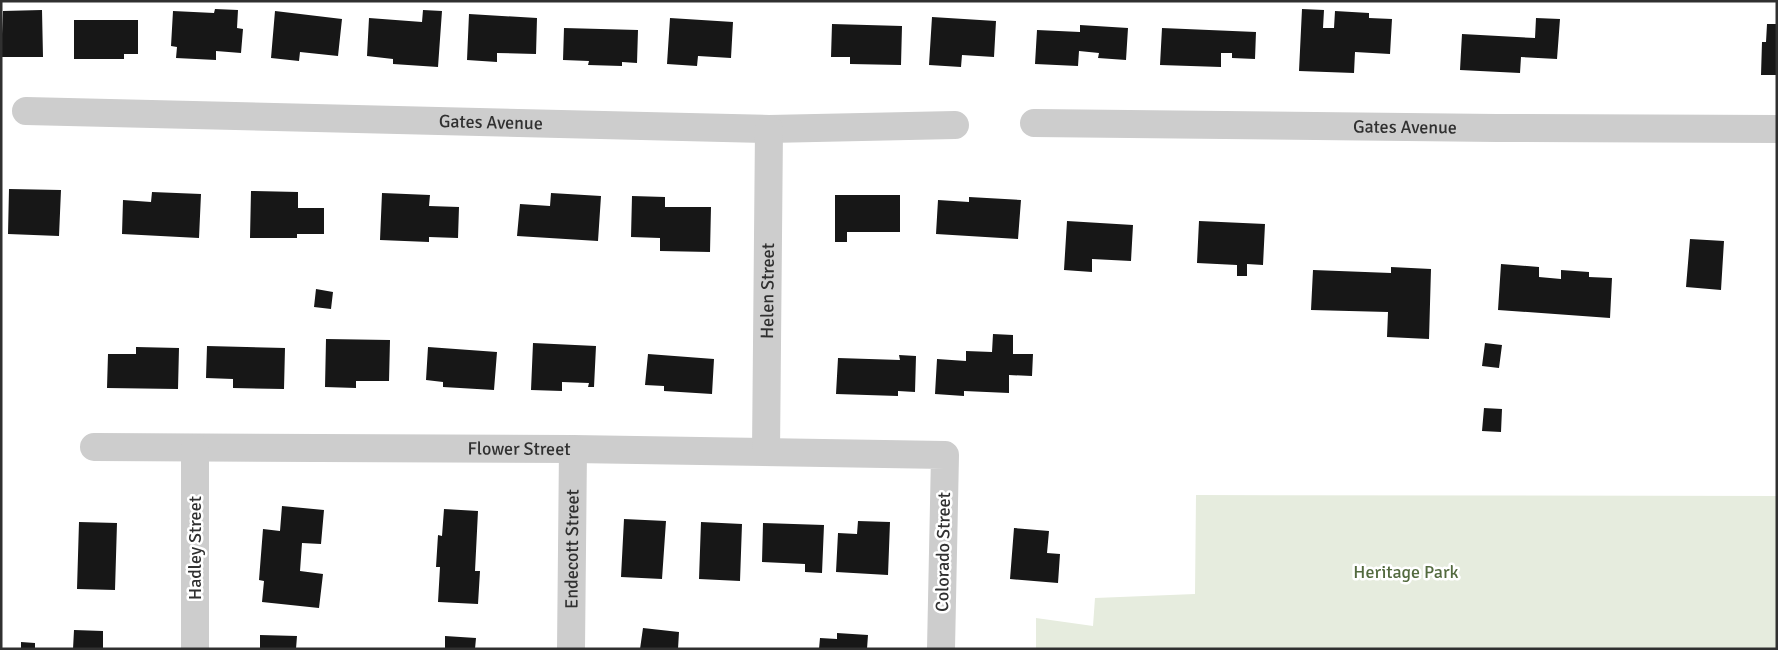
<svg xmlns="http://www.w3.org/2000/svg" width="1778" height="650" viewBox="0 0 1778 650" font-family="Signika,sans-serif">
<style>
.green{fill:#e6ecde}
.building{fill:#171717}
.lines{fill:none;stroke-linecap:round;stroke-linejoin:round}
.minor{stroke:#cdcdcd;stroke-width:28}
.labels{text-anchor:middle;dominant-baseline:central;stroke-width:5;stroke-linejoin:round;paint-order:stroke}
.street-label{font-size:18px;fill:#303030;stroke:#fff}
.park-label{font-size:18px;fill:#536a3f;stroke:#fff}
</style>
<rect width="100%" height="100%" fill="#fff"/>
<!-- green -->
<path class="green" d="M 1196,495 L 1777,496 L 1777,649 L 1036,649 L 1036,618 L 1093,626 L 1095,598 L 1195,594 Z"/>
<!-- building -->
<path class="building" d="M 215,9 L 238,10 L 237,28 L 243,29 L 241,53 L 216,51 L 216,60 L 176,58 L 177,47 L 171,46 L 173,11 L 214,13 Z
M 1302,9 L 1324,10 L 1323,28 L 1334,28 L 1335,11 L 1369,13 L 1369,18 L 1392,19 L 1390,54 L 1355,52 L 1354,73 L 1299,71 Z
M 42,10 L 43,57 L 1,57 L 3,11 Z
M 423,10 L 442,11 L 438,67 L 393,64 L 393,59 L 367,56 L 369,18 L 422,22 Z
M 275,11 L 342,19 L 338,56 L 300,52 L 299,61 L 271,58 Z
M 469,14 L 537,18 L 536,54 L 497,53 L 497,62 L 467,60 Z
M 932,17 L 996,21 L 994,57 L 962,55 L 961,67 L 929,65 Z
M 670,18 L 733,22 L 731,58 L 698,56 L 697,66 L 667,64 Z
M 1536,18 L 1560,19 L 1557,59 L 1521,57 L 1520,73 L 1460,70 L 1462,34 L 1535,38 Z
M 74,20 L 138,20 L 138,54 L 124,54 L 124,59 L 74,59 Z
M 832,24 L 902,26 L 901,65 L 850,64 L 850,57 L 831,57 Z
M 1767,24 L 1777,24 L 1777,75 L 1761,75 L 1762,42 L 1766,42 Z
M 1080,25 L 1128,28 L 1126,60 L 1098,58 L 1099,53 L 1079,51 L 1078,66 L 1035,64 L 1037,30 L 1080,32 Z
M 564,28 L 638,30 L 637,63 L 622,62 L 622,66 L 588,65 L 589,61 L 563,60 Z
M 1162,28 L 1256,32 L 1255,59 L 1232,58 L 1232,53 L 1221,53 L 1221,67 L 1160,65 Z
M 9,189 L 61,190 L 59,236 L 8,234 Z
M 251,191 L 298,192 L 298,208 L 324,208 L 324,234 L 297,234 L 297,238 L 250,238 Z
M 152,192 L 201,194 L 199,238 L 122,234 L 123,200 L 151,202 Z
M 382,193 L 430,195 L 429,206 L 459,207 L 458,238 L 429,237 L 429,242 L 380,240 Z
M 551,193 L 601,196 L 598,241 L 517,236 L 520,204 L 550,206 Z
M 835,195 L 900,195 L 900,232 L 847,232 L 847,242 L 835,242 Z
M 632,196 L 665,197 L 665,207 L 711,207 L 710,252 L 660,251 L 660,238 L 631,237 Z
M 969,197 L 1021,200 L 1018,239 L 936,234 L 938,200 L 969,202 Z
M 1067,221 L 1133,225 L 1131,261 L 1092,259 L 1092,272 L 1064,270 Z
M 1199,221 L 1265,224 L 1263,265 L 1247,264 L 1247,276 L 1237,276 L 1237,265 L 1197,263 Z
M 1690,239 L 1724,241 L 1721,290 L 1686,287 Z
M 1501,264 L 1539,267 L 1539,277 L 1561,279 L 1561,270 L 1589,272 L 1589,277 L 1612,278 L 1610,318 L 1498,310 Z
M 1391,267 L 1431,269 L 1429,339 L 1387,337 L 1388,312 L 1311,310 L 1313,270 L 1391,273 Z
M 316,289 L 333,292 L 331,309 L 314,307 Z
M 993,334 L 1013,335 L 1013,354 L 1033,354 L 1032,376 L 1009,375 L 1009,393 L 964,391 L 964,396 L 935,394 L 937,359 L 966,361 L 966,351 L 992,352 Z
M 326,339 L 390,340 L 389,381 L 356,381 L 356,388 L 325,387 Z
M 533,343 L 596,346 L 594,387 L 588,387 L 589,383 L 562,382 L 562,391 L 531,390 Z
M 1485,343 L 1502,345 L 1499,368 L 1482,366 Z
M 207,346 L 285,348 L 284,389 L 233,388 L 233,379 L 206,378 Z
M 136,347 L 179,348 L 178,389 L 107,388 L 108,354 L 136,354 Z
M 428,347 L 497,352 L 494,390 L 443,387 L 443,382 L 426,380 Z
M 648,354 L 714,359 L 712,394 L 664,391 L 664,386 L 645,385 Z
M 899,355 L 916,356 L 915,392 L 898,391 L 898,396 L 836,394 L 838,358 L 900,360 Z
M 1484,408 L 1502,409 L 1501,432 L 1482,431 Z
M 282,506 L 324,510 L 321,544 L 302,543 L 300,571 L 323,574 L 319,608 L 262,602 L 264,581 L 259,580 L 263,529 L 280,531 Z
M 444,509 L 478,511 L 475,571 L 480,571 L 478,604 L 438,602 L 440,567 L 436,567 L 438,535 L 442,536 Z
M 624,519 L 666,521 L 662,579 L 621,577 Z
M 858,521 L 890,522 L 888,575 L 836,572 L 838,533 L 857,534 Z
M 79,522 L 117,523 L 115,590 L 77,589 Z
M 701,522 L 742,524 L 740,581 L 699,579 Z
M 763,523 L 824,525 L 822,573 L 805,572 L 805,564 L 762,562 Z
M 1014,528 L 1049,531 L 1047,553 L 1060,554 L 1058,583 L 1010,579 Z
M 643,628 L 679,632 L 678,649 L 640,649 Z
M 74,630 L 103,631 L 103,649 L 73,649 Z
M 837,633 L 868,635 L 867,649 L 819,649 L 820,638 L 837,639 Z
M 260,635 L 297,636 L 296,649 L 260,649 Z
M 445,636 L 476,638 L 475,649 L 445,649 Z
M 21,642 L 35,643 L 35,649 L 21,649 Z"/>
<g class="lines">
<!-- minor -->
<g class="minor">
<path id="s1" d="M 26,111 L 769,129 L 955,125"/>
<path id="s2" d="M 1034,123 L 1497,128 L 1777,129"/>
<path id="s3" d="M 94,447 L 573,449 L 945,455 L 941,649"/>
<path id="s4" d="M 766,452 L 769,129"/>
<path d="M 195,649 L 195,448"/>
<path id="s5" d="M 571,649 L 573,449"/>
</g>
</g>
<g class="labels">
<!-- street labels -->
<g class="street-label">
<text stroke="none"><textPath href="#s1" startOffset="465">Gates Avenue</textPath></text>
<text stroke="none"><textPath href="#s2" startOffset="371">Gates Avenue</textPath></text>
<text stroke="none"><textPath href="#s4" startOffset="161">Helen Street</textPath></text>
<text stroke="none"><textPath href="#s3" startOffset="425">Flower Street</textPath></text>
<text transform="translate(195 548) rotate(-90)">Hadley Street</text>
<text stroke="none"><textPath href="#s5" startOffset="100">Endecott Street</textPath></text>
<text transform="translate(943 552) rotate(-89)">Colorado Street</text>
</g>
<!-- park labels -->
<g class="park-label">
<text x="1406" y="572">Heritage Park</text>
</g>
</g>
<!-- border -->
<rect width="1778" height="650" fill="none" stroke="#303030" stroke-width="5"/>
</svg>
